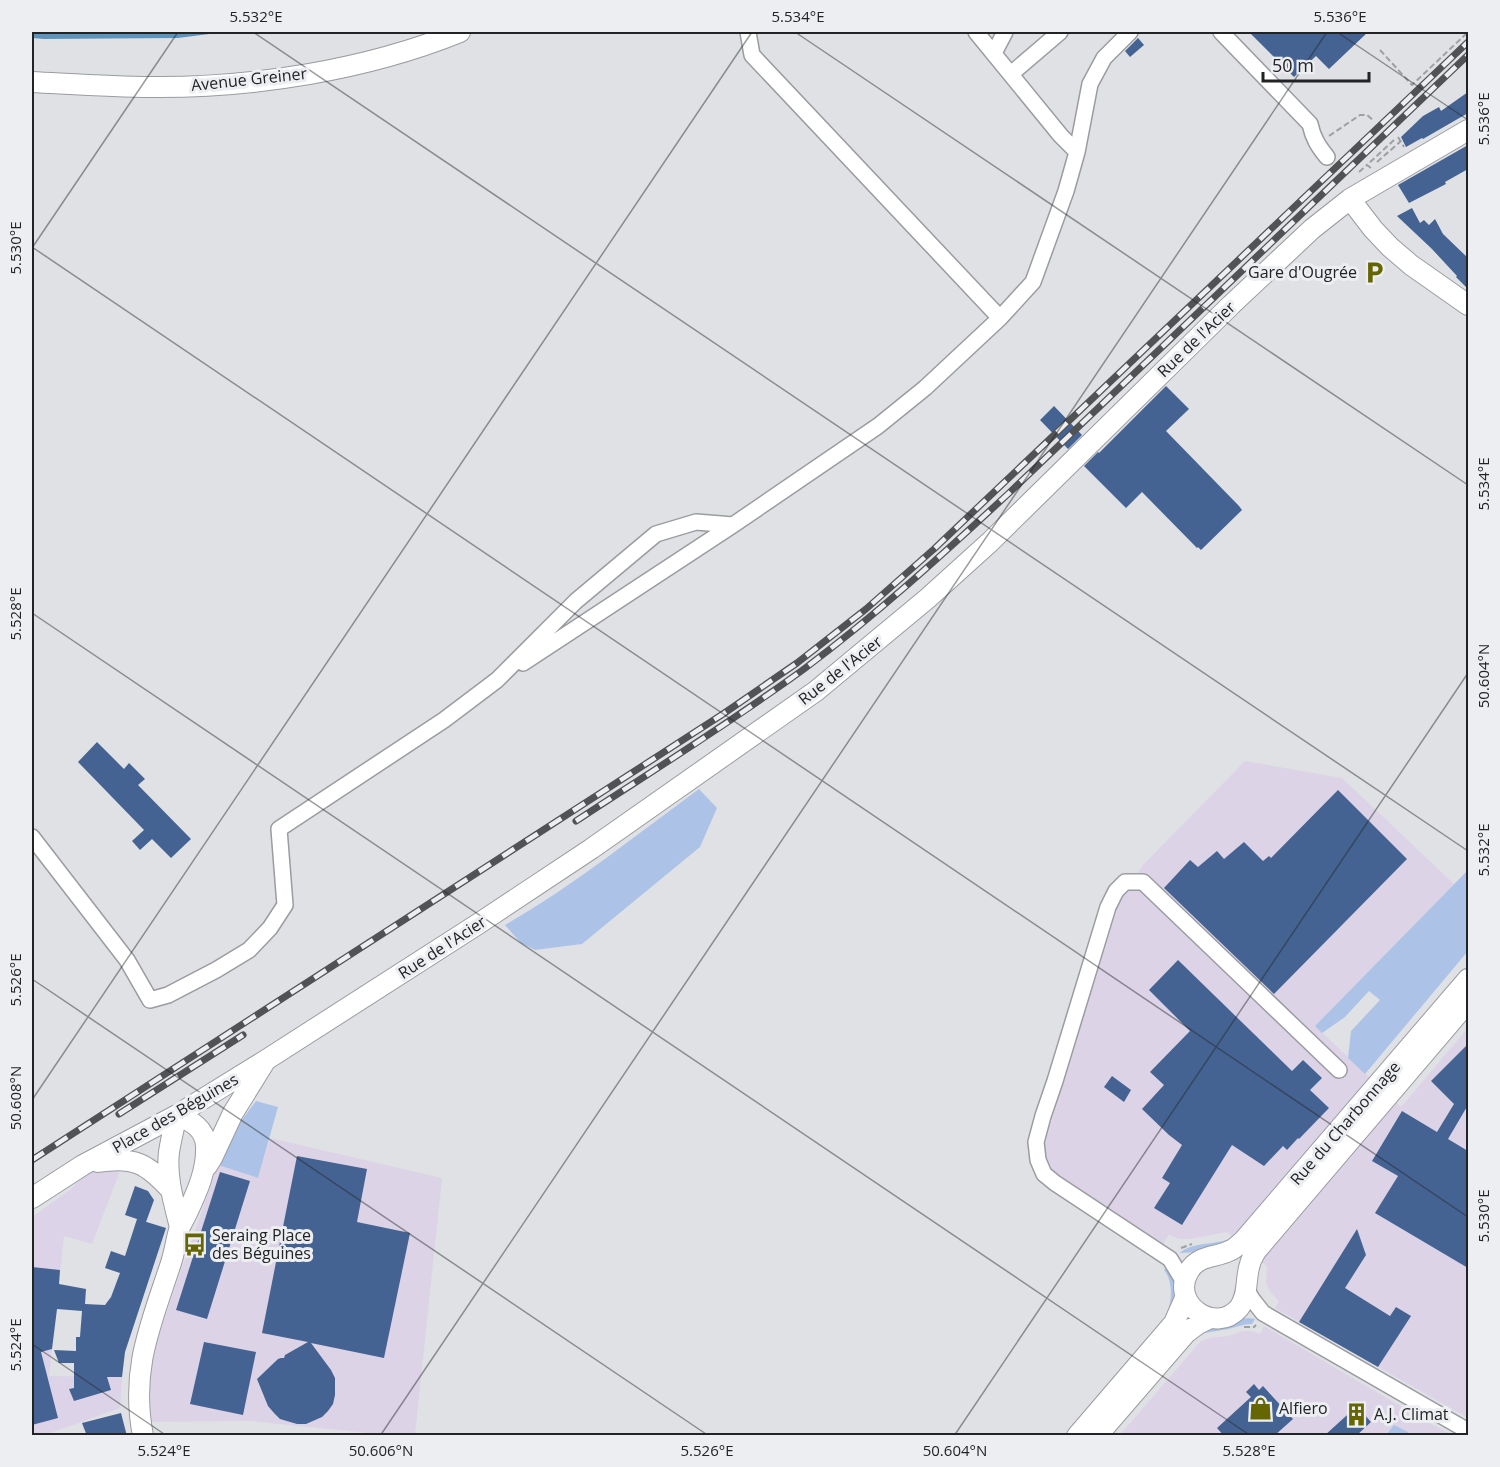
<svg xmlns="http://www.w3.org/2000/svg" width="1500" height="1467" viewBox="0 0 1500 1467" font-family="'Open Sans',sans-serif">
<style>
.commercial{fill:#dcd3e8}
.industrial{fill:#dcd3e7}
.green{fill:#acc3e7}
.water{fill:#5e94bb}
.building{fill:#456392}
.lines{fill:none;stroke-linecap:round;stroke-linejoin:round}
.minor-casing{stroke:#9a9ca0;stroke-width:18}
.major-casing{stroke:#9a9ca0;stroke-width:22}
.path{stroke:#9ea0a3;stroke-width:2;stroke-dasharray:6 3;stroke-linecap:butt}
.minor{stroke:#fff;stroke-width:15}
.major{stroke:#fff;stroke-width:20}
.rail-casing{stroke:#505253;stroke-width:7}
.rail{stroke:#eceef2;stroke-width:4.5;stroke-dasharray:14;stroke-linecap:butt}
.ticks{fill:none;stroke:#222324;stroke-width:1.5;stroke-opacity:0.45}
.labels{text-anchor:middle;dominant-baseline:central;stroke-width:6;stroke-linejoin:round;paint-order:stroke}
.street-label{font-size:16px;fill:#222324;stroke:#eceef2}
.poi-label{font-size:16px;fill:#222324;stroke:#eceef2;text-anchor:start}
.neatline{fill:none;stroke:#222324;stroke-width:2}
.ticks-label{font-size:15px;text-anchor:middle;fill:#222324}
</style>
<rect width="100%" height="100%" fill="#dfe1e5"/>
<!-- commercial -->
<path class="commercial" d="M 107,1168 L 120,1171 L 92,1244 L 64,1236 L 49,1376 L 122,1377 L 120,1408 L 42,1436 L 32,1435 L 32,1217 L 70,1190 L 85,1175 Z"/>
<!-- industrial -->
<path class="industrial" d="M 1245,761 L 1342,778 L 1454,884 L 1315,1026 L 1401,1107 L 1468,1028 L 1468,1418 L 1275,1308 L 1279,1301 L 1270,1292 L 1266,1283 L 1267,1267 L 1227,1232 L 1190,1239 L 1180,1239 L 1169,1235 L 1162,1245 L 1053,1172 L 1045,1161 L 1044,1145 L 1119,903 L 1142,866 Z
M 270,1138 L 442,1178 L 415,1435 L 380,1435 L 379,1434 L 250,1421 L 151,1422 L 150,1386 L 153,1356 L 160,1331 L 218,1165 L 258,1178 Z
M 1264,1326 L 1429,1423 L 1453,1435 L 1119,1436 L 1200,1342 L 1209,1338 L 1228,1336 L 1243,1331 L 1252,1331 L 1260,1334 Z"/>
<!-- green -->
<path class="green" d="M 699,789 L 717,808 L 700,847 L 582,944 L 535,950 L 521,943 L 505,925 C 573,886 635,836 699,789 Z
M 1468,870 L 1468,951 L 1365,1074 L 1348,1058 L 1351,1031 L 1380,1000 L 1369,991 L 1345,1017 L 1322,1033 L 1315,1026 Z
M 256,1101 L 278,1107 L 258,1178 L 218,1165 L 229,1137 Z
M 1232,1238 L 1237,1241 L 1197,1252 L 1180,1253 C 1190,1242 1218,1245 1232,1238 Z
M 1168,1266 C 1180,1281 1175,1298 1172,1315 L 1168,1311 C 1172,1299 1173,1281 1164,1270 Z
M 1248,1318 L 1255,1319 L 1252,1324 C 1241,1324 1232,1329 1222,1330 C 1212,1332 1205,1332 1197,1336 L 1194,1331 L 1240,1319 Z
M 1394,1425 L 1406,1431 L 1412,1435 L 1386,1435 Z"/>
<!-- water -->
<path class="water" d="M 32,32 L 225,32 L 178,38 L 44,39 L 32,38 Z"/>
<!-- building -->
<path class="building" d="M 1249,32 L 1368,32 L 1329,69 L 1316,56 L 1294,77 Z
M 1138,38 L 1144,45 L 1130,57 L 1125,51 Z
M 1468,92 L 1468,113 L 1423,139 L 1422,138 L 1406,147 L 1401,137 L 1423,116 L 1439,107 L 1441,111 Z
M 1468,145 L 1468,169 L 1445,182 L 1446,184 L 1409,203 L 1398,185 Z
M 1412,208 L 1420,223 L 1424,220 L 1429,225 L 1435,219 L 1443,234 L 1468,258 L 1468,289 L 1456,277 L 1457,276 L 1432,249 L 1397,216 Z
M 1166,386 L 1189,409 L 1166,431 L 1239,506 L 1242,510 L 1201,550 L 1198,547 L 1197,548 L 1142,492 L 1126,508 L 1084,466 L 1098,452 L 1099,453 Z
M 1054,406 L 1082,435 L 1068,449 L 1040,420 Z
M 97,742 L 124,769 L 129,763 L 145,779 L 138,785 L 191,839 L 171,858 L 152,839 L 140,850 L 132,841 L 144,830 L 78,762 Z
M 1338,790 L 1407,859 L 1274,994 L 1164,888 L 1190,860 L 1198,867 L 1217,851 L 1224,859 L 1244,842 L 1263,861 L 1269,856 L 1271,858 Z
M 1178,960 L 1292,1071 L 1303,1060 L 1322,1078 L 1310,1090 L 1329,1108 L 1299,1139 L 1298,1138 L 1287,1150 L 1283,1146 L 1264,1166 L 1232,1145 L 1182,1225 L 1154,1208 L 1170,1183 L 1162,1178 L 1182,1145 L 1169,1135 L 1142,1109 L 1164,1085 L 1150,1072 L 1190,1031 L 1149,990 Z
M 1468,1044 L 1468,1105 L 1448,1139 L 1468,1151 L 1468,1268 L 1375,1213 L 1398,1176 L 1372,1161 L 1402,1111 L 1437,1132 L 1454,1104 L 1431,1081 Z
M 1112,1076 L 1131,1090 L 1124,1102 L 1104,1087 Z
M 297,1156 L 367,1169 L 357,1222 L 410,1233 L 384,1358 L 311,1343 L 331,1370 L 335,1378 L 335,1395 L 333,1404 L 328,1411 L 322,1417 L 306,1424 L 297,1424 L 280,1419 L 274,1413 L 268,1406 L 257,1379 L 278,1359 L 281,1358 L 284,1358 L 285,1355 L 308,1342 L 262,1333 Z
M 220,1172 L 250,1181 L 207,1319 L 176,1310 Z
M 135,1186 L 148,1191 L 154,1200 L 146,1222 L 125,1215 Z
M 137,1219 L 166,1228 L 125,1352 L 122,1377 L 107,1377 L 111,1390 L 74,1401 L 69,1389 L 74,1388 L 74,1363 L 59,1363 L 54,1350 L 76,1351 L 76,1337 L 80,1337 L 82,1311 L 57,1309 L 52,1349 L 41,1352 L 58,1418 L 32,1425 L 32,1267 L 60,1270 L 59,1284 L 86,1289 L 85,1304 L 105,1305 L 111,1297 L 120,1273 L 105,1268 L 111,1251 L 125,1256 Z
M 1357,1229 L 1366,1255 L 1345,1288 L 1390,1316 L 1396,1307 L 1411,1316 L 1378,1367 L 1299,1322 Z
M 204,1342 L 256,1352 L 243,1415 L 190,1404 Z
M 1254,1384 L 1259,1390 L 1263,1386 L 1293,1419 L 1274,1436 L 1224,1436 L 1217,1428 L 1251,1397 L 1246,1392 Z
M 1357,1406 L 1371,1422 L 1356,1436 L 1324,1436 Z
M 121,1413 L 127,1436 L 87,1436 L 82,1423 Z"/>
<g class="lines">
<defs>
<path id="minor" d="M 748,32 L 752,55 L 1000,318
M 976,32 L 1061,136 L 1077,152
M 1221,32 L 1310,124 C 1313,138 1318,146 1327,157
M 994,53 L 1005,32
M 1011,74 L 1060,32
M 523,663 L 733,525 L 878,426 L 925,388 L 1000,318 L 1033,282 L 1066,191 L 1077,152 L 1090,84 L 1104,58 L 1130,32
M 32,837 L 127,960 L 150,1000 L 168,995 L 216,970 L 249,950 L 270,928 L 285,905 L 279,829 L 444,720 L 497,680 L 576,601 L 656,534 L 696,522 L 733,525
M 1184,1282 L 1170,1259 L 1055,1183 L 1044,1174 L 1038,1160 L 1036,1142 L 1043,1116 L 1055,1081 L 1108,907 L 1116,891 L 1125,882 L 1143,882 L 1339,1070
M 1246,1288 L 1252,1299 L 1263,1313 L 1468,1431"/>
<path id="major" d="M 32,82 C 71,84 111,87 151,87 C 253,88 366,70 460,32
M 1350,199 L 1373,229 L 1390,247 L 1411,265 L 1468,305
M 1468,979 L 1244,1240 C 1239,1244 1235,1249 1229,1251 C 1215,1258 1198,1255 1189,1271 C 1169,1303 1215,1336 1239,1308 C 1249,1295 1245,1278 1250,1264 C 1251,1259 1254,1255 1256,1251 L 1468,1002
M 177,1115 C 174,1127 171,1139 169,1152 C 166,1177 174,1203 180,1227
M 98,1162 C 135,1156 147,1164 171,1190
M 207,1166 L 212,1158 L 233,1113 L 264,1063
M 32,1198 L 83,1165 L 177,1115 L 266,1060 L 478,924 L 591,849 L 816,691 L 928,598 L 990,542 L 1231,305 L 1312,229 L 1350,199 L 1468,130
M 143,1436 C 130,1369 151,1324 171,1263 C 175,1251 176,1239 180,1227 C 182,1222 186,1216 188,1211 C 198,1190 207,1169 206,1146 C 205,1128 191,1121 177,1115
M 1077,1436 L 1174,1323 L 1185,1298
M 1097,1436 L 1186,1333 L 1198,1324 L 1210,1318"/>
</defs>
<!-- minor casing -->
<use href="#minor" class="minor-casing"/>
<!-- major casing -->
<use href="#major" class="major-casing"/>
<!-- path -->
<path class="path" d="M 1380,50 L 1412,85 L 1468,32
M 1329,136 L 1360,115 L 1367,115 L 1374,121
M 1398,137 L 1404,147
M 1377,162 L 1401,141
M 1371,168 L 1367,165 L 1394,140
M 1359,172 L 1367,165
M 1181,1248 L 1192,1244
M 1244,1327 L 1254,1327 L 1256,1325"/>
<!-- minor -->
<use href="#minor" class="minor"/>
<!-- major -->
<use href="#major" class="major"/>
<defs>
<path id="rail" d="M 576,821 C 652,771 730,723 804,669 C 876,615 942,555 1008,494 L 1468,55
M 119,1114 L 243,1035
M 32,1160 L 723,714 L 797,663 L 866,609 L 934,549 L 1468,42"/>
</defs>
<!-- rail casing -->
<use href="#rail" class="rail-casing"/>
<!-- rail -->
<use href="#rail" class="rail"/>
</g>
<!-- ticks -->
<path class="ticks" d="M 253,32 L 1468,851M 795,32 L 1468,485M 1337,32 L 1468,120M 32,247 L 1468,1217M 32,248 L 178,32M 32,613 L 1251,1436M 32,979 L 709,1436M 32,1100 L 752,32M 32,1344 L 167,1436M 380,1436 L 1327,32M 954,1436 L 1468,673"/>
<!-- icons -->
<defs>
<symbol id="parking-bare" viewBox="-9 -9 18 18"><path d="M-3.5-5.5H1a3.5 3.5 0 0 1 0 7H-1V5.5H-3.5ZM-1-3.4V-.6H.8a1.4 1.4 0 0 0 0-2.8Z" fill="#660" stroke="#eceef2" stroke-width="2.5" paint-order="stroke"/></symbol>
<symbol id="bus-bare" viewBox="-9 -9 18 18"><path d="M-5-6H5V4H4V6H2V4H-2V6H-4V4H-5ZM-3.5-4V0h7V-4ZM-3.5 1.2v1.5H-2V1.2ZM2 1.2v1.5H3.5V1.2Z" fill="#660" stroke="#eceef2" stroke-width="2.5" paint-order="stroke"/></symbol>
<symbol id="shop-bare" viewBox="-9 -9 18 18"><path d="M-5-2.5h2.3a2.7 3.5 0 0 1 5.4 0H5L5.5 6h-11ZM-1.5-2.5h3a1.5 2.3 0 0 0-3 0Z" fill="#660" stroke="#eceef2" stroke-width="2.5" paint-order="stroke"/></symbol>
<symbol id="building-bare" viewBox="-9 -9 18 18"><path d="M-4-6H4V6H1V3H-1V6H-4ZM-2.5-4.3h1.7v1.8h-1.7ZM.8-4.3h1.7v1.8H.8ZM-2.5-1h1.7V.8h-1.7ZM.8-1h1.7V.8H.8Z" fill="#660" stroke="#eceef2" stroke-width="2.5" paint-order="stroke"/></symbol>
</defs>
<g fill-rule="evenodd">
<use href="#parking-bare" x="1358" y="256" width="33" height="33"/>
<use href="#bus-bare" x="178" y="1228" width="33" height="33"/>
<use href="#shop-bare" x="1244" y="1392" width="33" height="33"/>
<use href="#building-bare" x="1340" y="1398" width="33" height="33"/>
</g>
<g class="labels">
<!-- street labels -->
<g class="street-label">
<text transform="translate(249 79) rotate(-6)">Avenue Greiner</text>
<text transform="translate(1196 339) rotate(-44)">Rue de l'Acier</text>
<text transform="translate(840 670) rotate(-38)">Rue de l'Acier</text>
<text transform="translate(442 947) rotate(-33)">Rue de l'Acier</text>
<text transform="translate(175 1113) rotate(-30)">Place des Béguines</text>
<text transform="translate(1345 1123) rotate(-49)">Rue du Charbonnage</text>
</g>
<!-- poi labels -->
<g class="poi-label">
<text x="1357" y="272" text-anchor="end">Gare d'Ougrée</text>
<text x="212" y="1235">Seraing Place<tspan x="212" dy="18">des Béguines</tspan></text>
<text x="1279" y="1408">Alfiero</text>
<text x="1374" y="1414">A.J. Climat</text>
</g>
</g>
<!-- border -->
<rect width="1500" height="1467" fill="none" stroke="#eceef2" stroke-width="66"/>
<!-- scale -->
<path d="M1263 72v9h106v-9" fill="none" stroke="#222324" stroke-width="3"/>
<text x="1272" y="72" font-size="18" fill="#222324" stroke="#eceef2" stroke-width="4.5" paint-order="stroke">50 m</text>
<rect x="33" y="33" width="1434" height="1401" class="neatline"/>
<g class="ticks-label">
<text x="256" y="22">5.532°E</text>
<text x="798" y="22">5.534°E</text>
<text x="1340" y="22">5.536°E</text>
<text transform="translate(1484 119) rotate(-90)" y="5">5.536°E</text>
<text transform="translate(16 248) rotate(-90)" y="5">5.530°E</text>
<text transform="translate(1484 484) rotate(-90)" y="5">5.534°E</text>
<text transform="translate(16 614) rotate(-90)" y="5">5.528°E</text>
<text transform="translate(1484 676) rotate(-90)" y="5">50.604°N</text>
<text transform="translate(1484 850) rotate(-90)" y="5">5.532°E</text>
<text transform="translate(16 980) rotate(-90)" y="5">5.526°E</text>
<text transform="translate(16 1098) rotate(-90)" y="5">50.608°N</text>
<text transform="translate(1484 1216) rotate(-90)" y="5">5.530°E</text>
<text transform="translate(16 1345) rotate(-90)" y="5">5.524°E</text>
<text x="164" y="1456">5.524°E</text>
<text x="381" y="1456">50.606°N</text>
<text x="707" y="1456">5.526°E</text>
<text x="955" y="1456">50.604°N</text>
<text x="1249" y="1456">5.528°E</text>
</g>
</svg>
